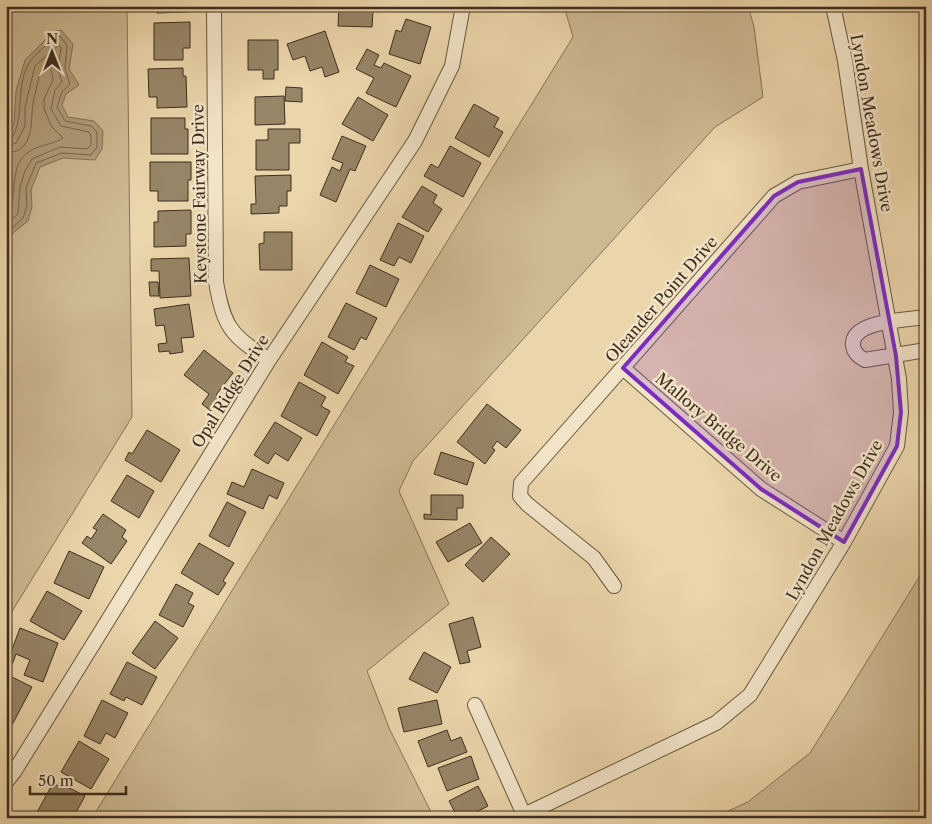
<svg xmlns="http://www.w3.org/2000/svg" width="932" height="824" viewBox="0 0 932 824" font-family="'Libre Caslon Text',serif">
<style>
.green{fill:#cdb992;stroke:#857458}
.water{fill:#b09c7a;stroke:#827055}
.lines{fill:none;stroke-linecap:round;stroke-linejoin:round}
.shore{stroke:#76654c;stroke-width:1}
.building{fill:#978567;stroke:#3d2e1e}
.street-casing{stroke:#685841;stroke-width:16}
.street{stroke:#f2e4c8;stroke-width:14}
.marked{fill:#7b2cbf;fill-opacity:0.2;stroke:#7b2cbf;stroke-width:4;stroke-linejoin:round}
.labels{text-anchor:middle;dominant-baseline:central;stroke-width:5;stroke-linejoin:round;paint-order:stroke}
.street-label{font-size:16px;fill:#3d2e1e;stroke:#f2e4c8}
</style>
<rect width="100%" height="100%" fill="#ebd5aa"/>
<filter id="stains"><feTurbulence type="fractalNoise" baseFrequency=".004" numOctaves="4"/><feColorMatrix values="0 0 0 0 .2 0 0 0 0 .09 0 0 0 0 .02 0 0 0 .5 -.17"/></filter>
<radialGradient id="worn" r=".72"><stop offset=".6" stop-color="#630" stop-opacity="0"/><stop offset="1" stop-color="#630" stop-opacity=".3"/></radialGradient>
<!-- green -->
<path class="green" d="M 6,6 L 127,6 L 132,417 L 6,621 Z
M 564,6 L 748,6 L 754,27 L 763,97 L 715,127 L 413,461 L 399,491 L 449,604 L 367,671 L 390,730 L 434,818 L 92,818 L 573,37 Z
M 926,566 L 926,818 L 713,818 L 748,802 L 810,753 Z"/>
<!-- water -->
<path class="water" d="M 61,30 L 73,44 L 69,69 L 79,85 L 66,94 L 62,105 L 68,117 L 94,121 L 103,131 L 102,149 L 95,160 L 63,158 L 40,167 L 31,190 L 32,207 L 28,221 L 14,232 L 6,242 L 6,138 L 14,124 L 16,91 L 25,60 L 53,32 Z"/>
<g class="lines">
<!-- shore -->
<path class="shore" d="M 6,140 L 12,138 C 25,117 15,83 30,62 C 36,53 47,45 55,37 L 60,36 L 67,46 L 65,69 L 70,84 L 62,92 L 57,107 L 65,121 L 91,126 L 97,132 L 97,147 L 91,155 L 62,153 L 36,163 L 26,188 L 27,206 L 23,218 L 6,234
M 6,146 L 16,143 L 25,126 L 25,107 L 35,66 L 59,45 L 61,48 L 58,69 L 62,82 L 55,90 L 51,109 L 61,126 L 89,132 L 91,136 L 91,145 L 87,149 L 60,147 L 32,159 L 25,171 L 20,187 L 18,214 L 6,223
M 6,153 C 35,152 30,123 33,104 C 35,93 38,81 41,70 L 50,64 L 53,80 L 44,99 L 44,109 L 52,127 L 63,138 C 54,144 40,145 30,151 C 10,163 16,191 11,210 L 6,214"/>
</g>
<!-- building -->
<path class="building" d="M 157,6 L 188,6 L 188,12 L 157,13 Z
M 339,6 L 368,6 L 368,11 L 373,11 L 372,27 L 338,26 Z
M 406,19 L 431,27 L 420,64 L 389,54 L 396,30 L 401,32 Z
M 190,22 L 190,48 L 183,48 L 183,60 L 154,60 L 154,23 Z
M 325,31 L 339,72 L 325,77 L 322,67 L 310,71 L 305,56 L 293,60 L 287,44 Z
M 248,40 L 278,40 L 278,70 L 274,70 L 274,79 L 263,79 L 263,70 L 248,70 Z
M 367,49 L 379,55 L 374,65 L 381,68 L 384,63 L 411,76 L 396,107 L 366,93 L 374,78 L 356,69 Z
M 183,68 L 183,76 L 186,76 L 187,107 L 157,108 L 157,97 L 149,97 L 148,69 Z
M 286,87 L 302,88 L 302,102 L 285,101 Z
M 284,96 L 285,124 L 255,125 L 255,97 Z
M 358,97 L 388,115 L 373,141 L 342,124 Z
M 474,104 L 499,118 L 494,127 L 503,132 L 489,157 L 455,138 Z
M 151,118 L 185,118 L 185,129 L 188,129 L 188,154 L 151,154 Z
M 268,129 L 300,129 L 300,143 L 289,143 L 289,170 L 256,170 L 256,140 L 268,140 Z
M 342,136 L 366,146 L 355,171 L 350,169 L 336,202 L 320,195 L 332,167 L 340,171 L 343,163 L 332,159 Z
M 450,146 L 481,163 L 463,197 L 424,176 L 431,164 L 438,168 Z
M 150,162 L 191,162 L 191,180 L 188,180 L 188,201 L 158,201 L 158,191 L 150,191 Z
M 291,175 L 291,191 L 287,191 L 287,206 L 279,206 L 279,213 L 251,214 L 251,204 L 256,204 L 255,176 Z
M 422,186 L 437,195 L 433,203 L 442,209 L 428,232 L 402,217 Z
M 191,210 L 191,234 L 186,234 L 186,246 L 154,247 L 154,222 L 158,222 L 158,211 Z
M 398,223 L 424,236 L 411,263 L 399,257 L 394,266 L 380,260 Z
M 264,232 L 292,232 L 292,270 L 260,270 L 259,244 L 264,243 Z
M 189,258 L 191,296 L 160,298 L 159,271 L 151,271 L 151,259 Z
M 370,265 L 399,279 L 386,307 L 356,293 Z
M 149,282 L 158,282 L 159,296 L 150,296 Z
M 346,303 L 377,318 L 366,340 L 361,337 L 354,350 L 328,337 Z
M 189,304 L 194,337 L 181,338 L 183,352 L 170,354 L 169,351 L 159,352 L 158,344 L 167,343 L 164,325 L 156,326 L 154,309 Z
M 322,342 L 348,357 L 345,362 L 354,366 L 338,394 L 304,375 Z
M 204,350 L 233,373 L 216,395 L 221,399 L 211,411 L 202,404 L 209,394 L 184,375 Z
M 299,382 L 326,397 L 321,406 L 330,411 L 317,436 L 281,416 Z
M 487,404 L 521,430 L 506,448 L 497,441 L 492,448 L 495,450 L 485,464 L 457,442 Z
M 275,422 L 302,438 L 288,461 L 275,453 L 268,464 L 254,455 Z
M 147,430 L 180,450 L 161,482 L 125,460 L 129,452 L 132,454 Z
M 441,452 L 474,463 L 467,485 L 434,474 Z
M 252,469 L 284,483 L 277,499 L 269,495 L 263,509 L 227,494 L 232,482 L 244,487 Z
M 127,475 L 154,491 L 139,518 L 111,501 Z
M 431,495 L 463,495 L 463,508 L 457,508 L 457,520 L 424,519 L 424,514 L 431,515 Z
M 227,502 L 246,512 L 229,547 L 209,536 Z
M 103,514 L 126,530 L 122,537 L 127,541 L 111,564 L 82,543 L 87,536 L 91,539 L 97,530 L 93,528 Z
M 470,523 L 482,543 L 448,562 L 436,542 Z
M 491,537 L 510,554 L 483,582 L 465,565 Z
M 199,543 L 234,563 L 223,581 L 226,583 L 218,595 L 181,573 Z
M 69,551 L 104,567 L 89,599 L 54,583 Z
M 176,584 L 193,593 L 188,603 L 194,606 L 183,627 L 159,615 Z
M 47,591 L 82,611 L 64,640 L 30,621 Z
M 473,617 L 481,647 L 467,651 L 470,662 L 460,664 L 449,624 Z
M 155,621 L 178,638 L 155,669 L 132,653 Z
M 20,628 L 58,643 L 43,682 L 24,675 L 30,660 L 16,654 L 12,665 L 7,663 Z
M 424,652 L 451,667 L 437,693 L 409,679 Z
M 127,662 L 157,677 L 142,705 L 126,697 L 124,701 L 110,694 Z
M 6,674 L 32,687 L 12,725 L 6,722 Z
M 102,700 L 128,713 L 115,738 L 106,733 L 100,744 L 84,736 Z
M 437,700 L 442,724 L 404,732 L 398,708 Z
M 447,730 L 451,741 L 461,737 L 467,752 L 428,767 L 418,741 Z
M 79,741 L 109,759 L 91,789 L 61,772 Z
M 471,756 L 479,779 L 447,791 L 438,768 Z
M 53,783 L 58,786 L 60,783 L 85,796 L 73,818 L 62,815 L 61,818 L 39,818 L 35,816 Z
M 478,786 L 488,806 L 465,818 L 458,818 L 449,801 Z"/>
<g class="lines">
<defs>
<path id="street" d="M 214,6 L 216,282 C 224,328 231,335 269,360
M 926,317 C 908,320 850,320 853,346 C 854,353 859,357 865,360 L 926,350
M 623,368 L 761,489 L 844,542
M 614,586 L 594,558 L 527,504 L 520,496 L 521,483 L 774,196 L 798,182 L 861,169
M 475,705 L 524,815 L 716,723 L 750,695 L 844,542 L 897,446 L 901,412 L 899,379 L 861,169 L 845,61 L 833,6
M 6,782 L 14,772 L 269,360 L 415,141 L 452,66 L 463,6"/>
</defs>
<!-- street casing -->
<use href="#street" class="street-casing"/>
<!-- street -->
<use href="#street" class="street"/>
</g>
<!-- marked area -->
<path class="marked" d="M 861,169 L 896,356 L 901,412 L 897,446 L 844,542 L 761,489 L 623,368 L 774,196 L 798,182 Z"/>
<g class="labels">
<!-- street labels -->
<g class="street-label">
<text transform="translate(872 123) rotate(80)">Lyndon Meadows Drive</text>
<text transform="translate(199 194) rotate(-91)">Keystone Fairway Drive</text>
<text transform="translate(661 299) rotate(-49)">Oleander Point Drive</text>
<text transform="translate(230 391) rotate(-58)">Opal Ridge Drive</text>
<text transform="translate(719 427) rotate(40)">Mallory Bridge Drive</text>
<text transform="translate(834 520) rotate(-61)">Lyndon Meadows Drive</text>
</g>
</g>
<!-- margin -->
<rect width="932" height="824" fill="none" stroke="#ebd5aa" stroke-width="25"/>
<rect x="8" y="8" width="917" height="809" fill="none" stroke="#3d2e1e" stroke-width="2.5"/>
<rect x="12" y="12" width="907" height="799" fill="none" stroke="#3d2e1e"/>
<!-- north arrow -->
<g transform="translate(52 52)" stroke="#f2e4c8" stroke-width="4" paint-order="stroke">
<path d="M0-4L9 19L0 12L-9 19Z" fill="#3d2e1e"/>
<text y="-8" font-size="14" font-weight="bold" text-anchor="middle" fill="#3d2e1e">N</text>
</g>
<!-- scale -->
<path d="M30 786v8h96v-8" fill="none" stroke="#3d2e1e" stroke-width="2.5"/>
<text x="38" y="786" font-size="15" fill="#3d2e1e" stroke="#f2e4c8" stroke-width="4" paint-order="stroke">50 m</text>
<rect width="100%" height="100%" filter="url(#stains)"/>
<rect width="100%" height="100%" fill="url(#worn)"/>
</svg>
